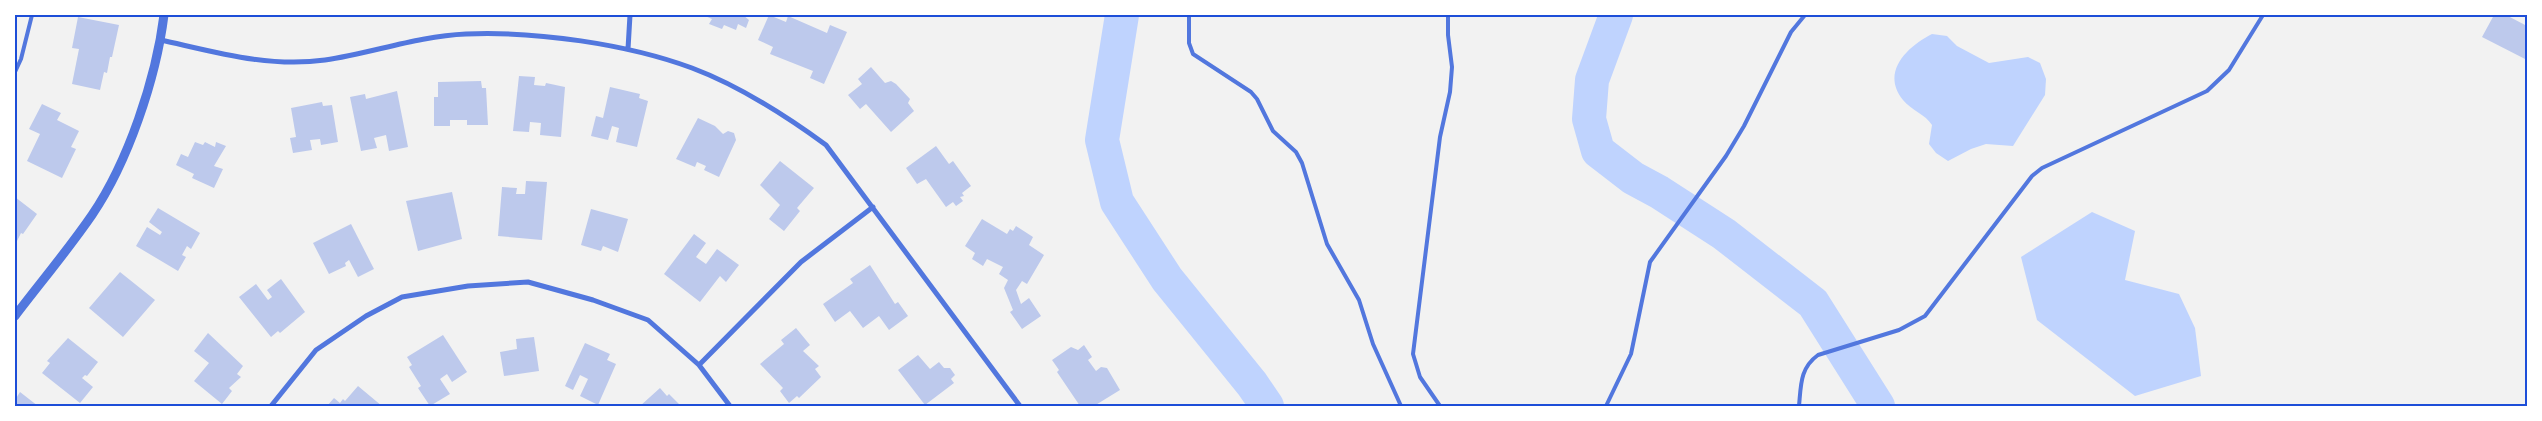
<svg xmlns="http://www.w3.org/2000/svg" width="2542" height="421" viewBox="0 0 2542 421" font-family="'PT Sans Narrow',sans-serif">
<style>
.water{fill:#bfd3fe}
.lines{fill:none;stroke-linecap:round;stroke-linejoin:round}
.river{stroke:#bfd3fe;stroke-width:34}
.building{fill:#bdc9ec}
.service{stroke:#5277de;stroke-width:4}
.minor{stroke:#5277de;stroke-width:5}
.tertiary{stroke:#5277de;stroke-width:9}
.neatline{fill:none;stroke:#1d4ed8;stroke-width:2}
</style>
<rect width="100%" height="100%" fill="#f2f2f2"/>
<!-- water -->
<path class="water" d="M 1932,34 L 1947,36 L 1957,46 L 1989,63 L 2028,57 L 2040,63 L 2046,79 L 2045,95 L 2013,146 L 1986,144 L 1971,149 L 1948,161 L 1936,153 L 1929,144 L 1932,125 C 1925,114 1911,110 1903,100 C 1880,72 1908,46 1932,34 Z
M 2092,212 L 2135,231 L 2125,280 L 2179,294 L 2195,328 L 2201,376 L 2135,396 L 2037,320 L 2021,257 Z"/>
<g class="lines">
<!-- river -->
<path class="river" d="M 1122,15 L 1102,140 L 1117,202 L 1167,279 L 1252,384 L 1267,406
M 1616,15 L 1592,80 L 1589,119 L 1598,151 L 1633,178 L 1659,192 L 1724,234 L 1813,303 L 1878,406"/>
</g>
<!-- building -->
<path class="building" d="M 703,15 L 743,15 L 749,20 L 746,28 L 738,24 L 736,30 L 724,25 L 722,29 L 709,24 L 712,19 Z
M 769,15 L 786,22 L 788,16 L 827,33 L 830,25 L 847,32 L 824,84 L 810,78 L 813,71 L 770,54 L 773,47 L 758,40 Z
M 2494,15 L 2506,15 L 2527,26 L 2527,60 L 2482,37 Z
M 78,17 L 119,25 L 112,57 L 110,57 L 107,73 L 104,72 L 100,90 L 72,84 L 79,49 L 72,48 Z
M 871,67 L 885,83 L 891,81 L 896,84 L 910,99 L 908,103 L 914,111 L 891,132 L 866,104 L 860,109 L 848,95 L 862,84 L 858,79 Z
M 519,76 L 535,77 L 534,85 L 545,86 L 546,83 L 565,87 L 561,137 L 540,135 L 541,123 L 530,122 L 529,132 L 513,131 Z
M 481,81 L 482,88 L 486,88 L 488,125 L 467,125 L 467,120 L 450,120 L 450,126 L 434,126 L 434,97 L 438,97 L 438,82 Z
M 610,87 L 640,94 L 639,98 L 648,101 L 637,147 L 616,142 L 619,128 L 612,126 L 608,140 L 591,136 L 596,116 L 603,118 Z
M 397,91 L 408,147 L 389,151 L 386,135 L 374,138 L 377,148 L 361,151 L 350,97 L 365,94 L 366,99 Z
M 322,102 L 323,106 L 332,105 L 338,142 L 321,145 L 320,139 L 310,140 L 312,150 L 293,153 L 290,138 L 296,137 L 291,108 Z
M 42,104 L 61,113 L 57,120 L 79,131 L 71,147 L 76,149 L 62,178 L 27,161 L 40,134 L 29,129 Z
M 698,118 L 715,126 L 723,134 L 728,131 L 734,133 L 736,140 L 719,177 L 704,170 L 706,166 L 697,162 L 695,167 L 676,159 Z
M 195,142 L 203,145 L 205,142 L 215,147 L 216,142 L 226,146 L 214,166 L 223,169 L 214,188 L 192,178 L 194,174 L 176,165 L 181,154 L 188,157 Z
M 936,146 L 949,164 L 953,161 L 971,186 L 962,193 L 964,196 L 960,197 L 963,201 L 956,206 L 953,202 L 946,207 L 926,179 L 917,184 L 906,168 Z
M 780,161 L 814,188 L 797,208 L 800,211 L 784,231 L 769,219 L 780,205 L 760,185 Z
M 526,181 L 547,182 L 542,240 L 498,236 L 502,187 L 517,188 L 516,194 L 525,194 Z
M 452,192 L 462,239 L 418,251 L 406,201 Z
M 15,197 L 37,214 L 23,234 L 21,233 L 15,245 Z
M 158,208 L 200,233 L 191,249 L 187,246 L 182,255 L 186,257 L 178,271 L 136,246 L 147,227 L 160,235 L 162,232 L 149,222 Z
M 591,209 L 628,219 L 618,252 L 603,246 L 601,251 L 581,245 Z
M 982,219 L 1007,234 L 1010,229 L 1013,231 L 1016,226 L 1033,237 L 1029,245 L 1044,255 L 1027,284 L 1022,281 L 1016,290 L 1021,304 L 1029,298 L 1041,316 L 1022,329 L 1010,312 L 1013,310 L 1004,288 L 1008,280 L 999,274 L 1003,267 L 987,259 L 983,266 L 972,259 L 975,253 L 965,246 Z
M 351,224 L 374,269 L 358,277 L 349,260 L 345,263 L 346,266 L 329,274 L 313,243 Z
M 694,234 L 706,243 L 696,257 L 706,264 L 717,249 L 739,265 L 726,282 L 720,276 L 700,302 L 664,274 Z
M 870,265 L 895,304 L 898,302 L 908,316 L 889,330 L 879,316 L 863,328 L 850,311 L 835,322 L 823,304 L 853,283 L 850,279 Z
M 120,272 L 155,300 L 123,337 L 89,308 Z
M 281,279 L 305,312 L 280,333 L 278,331 L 271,337 L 239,297 L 256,284 L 268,300 L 272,297 L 267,290 Z
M 796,328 L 810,345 L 803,351 L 819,366 L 815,369 L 821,377 L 799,398 L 797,396 L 789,403 L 780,391 L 783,388 L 760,364 L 784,344 L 781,340 Z
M 208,333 L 243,366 L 237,374 L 241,377 L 229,388 L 232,391 L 222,404 L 194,381 L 209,363 L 194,351 Z
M 443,335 L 467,372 L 452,382 L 447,374 L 440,379 L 450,394 L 430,406 L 418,388 L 421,386 L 409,367 L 412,365 L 407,357 Z
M 534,337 L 539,371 L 504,376 L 500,352 L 517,349 L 516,339 Z
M 68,338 L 98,362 L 87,376 L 85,375 L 82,378 L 93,387 L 80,403 L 42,373 L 50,363 L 47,361 Z
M 585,343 L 610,354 L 607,360 L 616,364 L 598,405 L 580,396 L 588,379 L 580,375 L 573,390 L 565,386 Z
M 1084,345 L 1092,357 L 1088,360 L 1096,371 L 1101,367 L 1107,368 L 1120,390 L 1094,406 L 1080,406 L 1057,372 L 1059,370 L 1052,360 L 1071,347 L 1078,350 Z
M 918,355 L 930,369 L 939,362 L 944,368 L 950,368 L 955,375 L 951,379 L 954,383 L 925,405 L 898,370 Z
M 358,386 L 382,406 L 327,406 L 334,398 L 340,403 L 343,399 L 345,401 Z
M 660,388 L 667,396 L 669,394 L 681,406 L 640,406 Z
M 20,392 L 38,406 L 15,406 L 15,400 Z"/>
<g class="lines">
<!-- service -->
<path class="service" d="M 1189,15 L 1189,43 L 1193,54 L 1251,92 L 1257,99 L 1273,131 L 1296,152 L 1302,163 L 1327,244 L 1359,300 L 1373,344 L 1401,406
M 15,72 L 21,59 L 32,15
M 1440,406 L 1420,377 L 1413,354 L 1440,137 L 1450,92 L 1452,67 L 1448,35 L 1448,15
M 1606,406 L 1631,354 L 1650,262 L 1726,156 L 1744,126 L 1791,32 L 1805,15
M 1799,406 C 1801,385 1800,368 1818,355 L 1899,330 L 1925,316 L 2032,176 L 2042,168 L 2207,91 L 2229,70 L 2263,15"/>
<!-- minor -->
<path class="minor" d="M 161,40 C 215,52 269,68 325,60 C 372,53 418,36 466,34 C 536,31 627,44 692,68 C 740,86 785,115 826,145 L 1020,406
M 628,49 L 630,15
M 699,365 L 801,262 L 873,207
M 271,406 L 316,350 L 366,316 L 402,297 L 468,286 L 528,282 L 593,300 L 648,320 L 699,365 L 730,406"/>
<!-- tertiary -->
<path class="tertiary" d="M 15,316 C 40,283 68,250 92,215 C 128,162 156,79 164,15"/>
</g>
<!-- border -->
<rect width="2542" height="421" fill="none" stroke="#ffffff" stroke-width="32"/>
<rect x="16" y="16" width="2510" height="389" class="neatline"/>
</svg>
